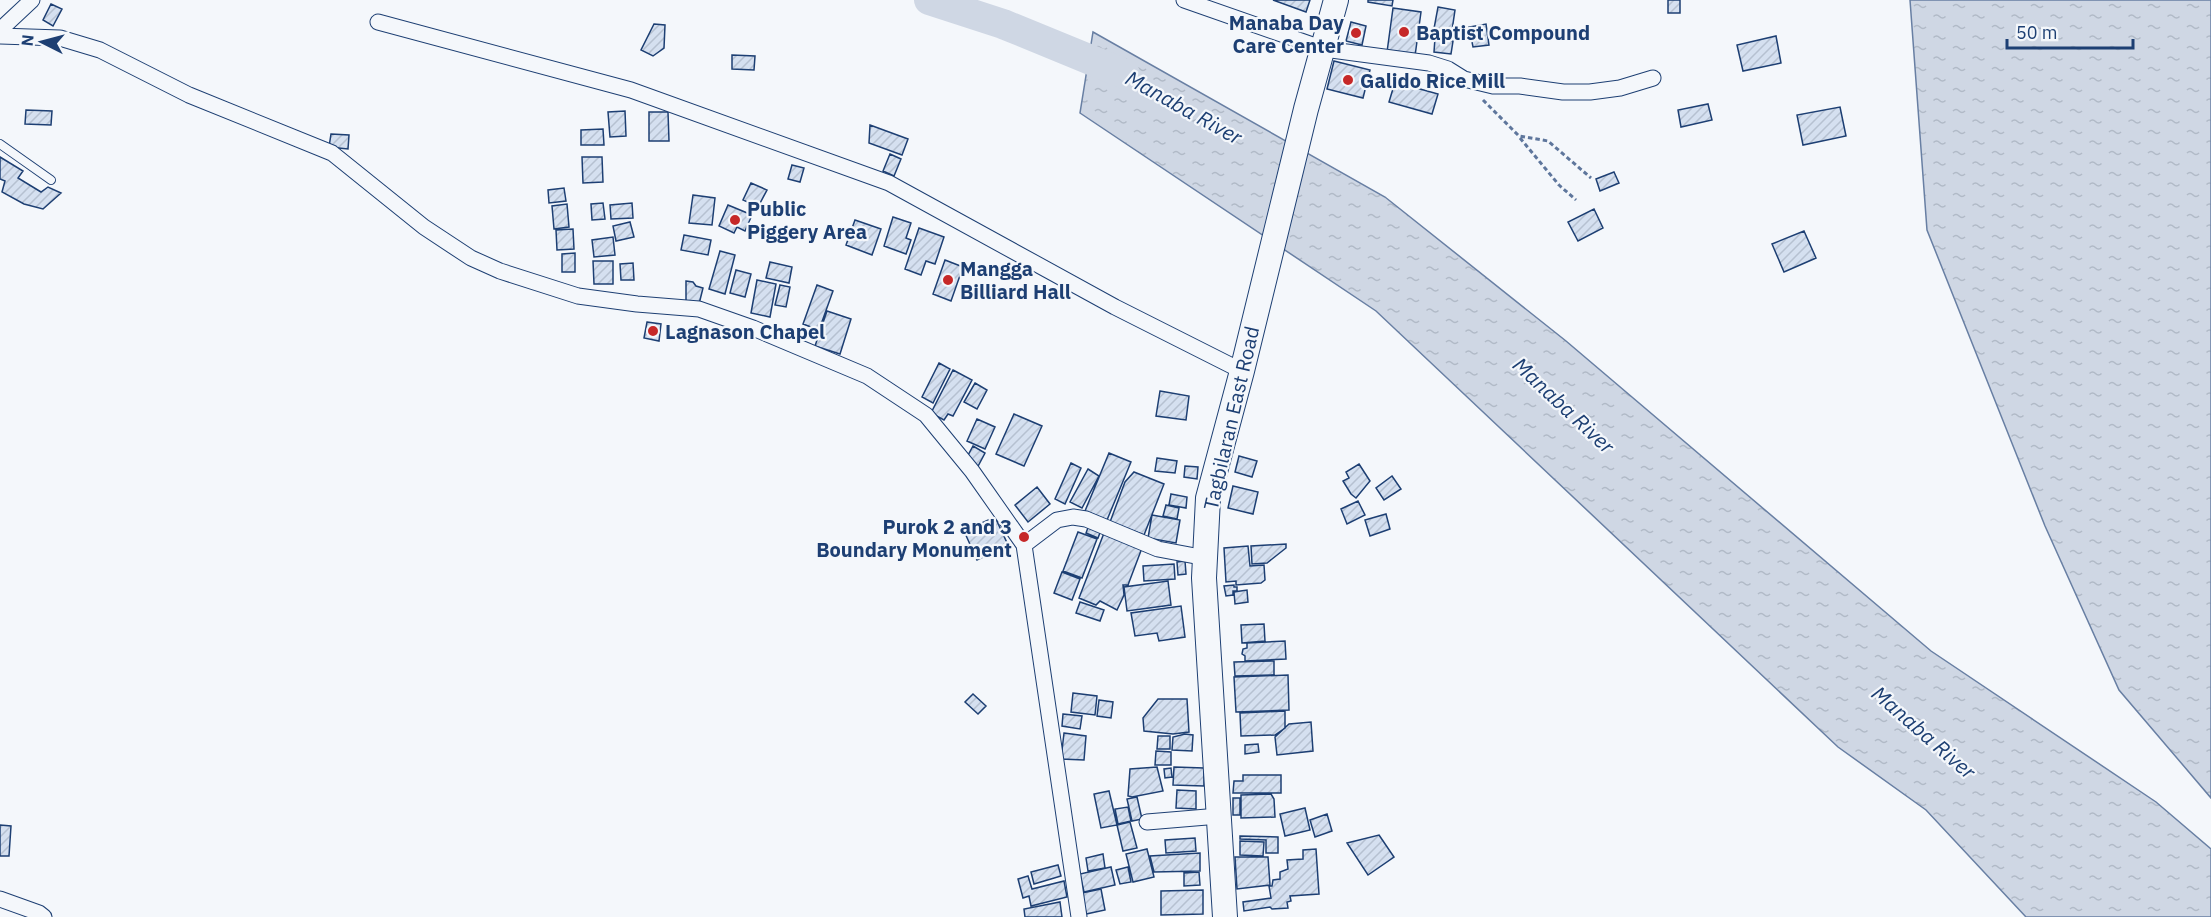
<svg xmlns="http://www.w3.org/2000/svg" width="2211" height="917" viewBox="0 0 2211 917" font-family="'IBM Plex Sans',sans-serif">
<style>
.water{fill:url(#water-ripples);stroke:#687fa3;stroke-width:1.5}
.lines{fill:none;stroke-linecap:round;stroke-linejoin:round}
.river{stroke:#cfd7e4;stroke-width:30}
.building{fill:url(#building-hatch);stroke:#1d3f73;stroke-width:1.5}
.lane-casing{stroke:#1d3f73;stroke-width:10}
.street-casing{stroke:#1d3f73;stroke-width:17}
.primary-casing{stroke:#1d3f73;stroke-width:26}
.path{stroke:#5e769c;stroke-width:3;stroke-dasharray:4.5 3;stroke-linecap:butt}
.lane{stroke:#f4f7fb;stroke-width:8}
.street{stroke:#f4f7fb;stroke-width:15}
.primary{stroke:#f4f7fb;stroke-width:24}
.poi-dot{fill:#c62828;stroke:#f4f7fb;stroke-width:2}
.labels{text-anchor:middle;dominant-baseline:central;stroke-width:4.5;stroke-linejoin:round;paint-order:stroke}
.poi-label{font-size:20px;font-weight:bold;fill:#1d3f73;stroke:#f4f7fb;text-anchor:start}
.street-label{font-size:20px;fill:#1d3f73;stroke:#f4f7fb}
.water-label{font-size:21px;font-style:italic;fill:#1d3f73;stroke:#f4f7fb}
</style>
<defs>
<pattern id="water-ripples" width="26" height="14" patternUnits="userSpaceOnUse" patternTransform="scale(1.5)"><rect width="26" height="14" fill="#cfd7e4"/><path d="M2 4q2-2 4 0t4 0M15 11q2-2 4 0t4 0" fill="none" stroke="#b1bac7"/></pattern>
<pattern id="building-hatch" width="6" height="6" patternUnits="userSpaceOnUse" patternTransform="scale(1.5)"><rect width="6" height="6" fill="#d5e0f0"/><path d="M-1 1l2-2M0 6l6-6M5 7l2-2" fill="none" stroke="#b6c1d1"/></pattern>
</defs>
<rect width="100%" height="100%" fill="#f4f7fb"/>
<!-- water -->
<path class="water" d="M 1910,0 L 2211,0 L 2211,798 L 2119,690 L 2045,526 L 1927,230 Z
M 1093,32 L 1385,197 L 1566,341 L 1931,651 L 2156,802 L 2211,849 L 2211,917 L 2026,917 L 1926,810 L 1838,747 L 1376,311 L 1080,113 Z"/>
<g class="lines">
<!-- river -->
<path class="river" d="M 929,0 L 1003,24 L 1125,74"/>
</g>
<!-- building -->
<path class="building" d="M 1273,0 L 1310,0 L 1306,12 Z
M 1368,0 L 1393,0 L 1392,6 L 1368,2 Z
M 1668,0 L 1680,0 L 1680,13 L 1668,13 Z
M 51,4 L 62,9 L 53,26 L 43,20 Z
M 1438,7 L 1455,10 L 1451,37 L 1433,34 Z
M 1393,8 L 1421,12 L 1415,56 L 1387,52 Z
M 1351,22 L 1366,26 L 1362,45 L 1346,41 Z
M 654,24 L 665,25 L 664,48 L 653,56 L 641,50 Z
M 1486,24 L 1489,45 L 1473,47 L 1469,27 Z
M 1776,36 L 1781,63 L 1743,71 L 1737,45 Z
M 1435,38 L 1453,41 L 1451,54 L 1434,52 Z
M 732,55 L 755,56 L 754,70 L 732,69 Z
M 1334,61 L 1370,70 L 1363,98 L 1327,89 Z
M 1395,82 L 1438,94 L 1432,114 L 1389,102 Z
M 1708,104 L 1712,120 L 1681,127 L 1678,110 Z
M 1840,107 L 1846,136 L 1803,145 L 1797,115 Z
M 26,110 L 52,111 L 51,125 L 25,124 Z
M 625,111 L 626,136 L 610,137 L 608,112 Z
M 649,112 L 668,112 L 669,141 L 649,141 Z
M 870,125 L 908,139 L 902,155 L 869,143 Z
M 603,129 L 604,145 L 581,145 L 581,130 Z
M 331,134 L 349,135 L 348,149 L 329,147 Z
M 890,154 L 901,159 L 894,176 L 883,171 Z
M 0,157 L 23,171 L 18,178 L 41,192 L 48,187 L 61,193 L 43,209 L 24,204 L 2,192 L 5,181 L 0,179 Z
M 582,157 L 602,157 L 603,182 L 583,183 Z
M 792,165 L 804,168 L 800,182 L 788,179 Z
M 1614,172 L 1619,183 L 1600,191 L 1596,179 Z
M 751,183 L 767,190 L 758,207 L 743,200 Z
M 564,188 L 566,201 L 549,203 L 548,190 Z
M 693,195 L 715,198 L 712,225 L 689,223 Z
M 603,203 L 605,219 L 592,220 L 591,204 Z
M 632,203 L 633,218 L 611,219 L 610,205 Z
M 567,204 L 569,227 L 554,229 L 552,206 Z
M 728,205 L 752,215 L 745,231 L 737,227 L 734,233 L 719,226 Z
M 1594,209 L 1603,228 L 1578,241 L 1568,222 Z
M 893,217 L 911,223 L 906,238 L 911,240 L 906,254 L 884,246 Z
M 855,220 L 881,229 L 872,255 L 846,245 Z
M 630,222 L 634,237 L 616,241 L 613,226 Z
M 919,228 L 944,237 L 935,264 L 926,261 L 921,275 L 905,269 Z
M 573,229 L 574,249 L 557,250 L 556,230 Z
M 1804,231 L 1816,258 L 1784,272 L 1772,244 Z
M 684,235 L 711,240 L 708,255 L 681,250 Z
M 613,237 L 615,255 L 594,257 L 592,240 Z
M 720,251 L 735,255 L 725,294 L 709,289 Z
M 575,253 L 575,272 L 562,272 L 562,254 Z
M 945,260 L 963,267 L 951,301 L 933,294 Z
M 593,261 L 613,261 L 613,284 L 594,284 Z
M 770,262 L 792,267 L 789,283 L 766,278 Z
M 633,263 L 634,280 L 621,280 L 620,264 Z
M 736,270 L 751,274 L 745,297 L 730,293 Z
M 757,280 L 776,284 L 770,317 L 751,313 Z
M 686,281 L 693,282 L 696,286 L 703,288 L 699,304 L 686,301 Z
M 780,285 L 790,287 L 786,307 L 775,305 Z
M 817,285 L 833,291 L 819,330 L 803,324 Z
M 827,311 L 851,319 L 840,354 L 815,346 Z
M 647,322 L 661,324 L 659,341 L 644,338 Z
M 939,363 L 950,369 L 933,403 L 922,397 Z
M 953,370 L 972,380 L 953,416 L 948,414 L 944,420 L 931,413 Z
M 975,383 L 987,390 L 977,409 L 964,402 Z
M 1160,391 L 1189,396 L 1186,420 L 1156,416 Z
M 1014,414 L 1042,426 L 1024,466 L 996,454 Z
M 977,419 L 995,427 L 985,449 L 967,441 Z
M 973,446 L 985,453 L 976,470 L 966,459 Z
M 1109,453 L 1131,462 L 1107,520 L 1085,511 Z
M 1239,456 L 1257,461 L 1252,477 L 1235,472 Z
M 1157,458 L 1177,461 L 1175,473 L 1155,471 Z
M 1071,463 L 1081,468 L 1065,504 L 1055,499 Z
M 1359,464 L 1370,481 L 1356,498 L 1351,494 L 1343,481 L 1349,478 L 1346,472 Z
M 1185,466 L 1198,467 L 1197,479 L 1184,477 Z
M 1088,469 L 1099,476 L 1082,508 L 1070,502 Z
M 1134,472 L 1164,484 L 1144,535 L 1110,522 L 1125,482 Z
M 1392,476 L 1401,489 L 1384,500 L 1376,488 Z
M 1233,486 L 1258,492 L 1253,514 L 1228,508 Z
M 1037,487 L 1050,504 L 1028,522 L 1015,505 Z
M 1171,494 L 1187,497 L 1186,508 L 1169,505 Z
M 1358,501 L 1365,515 L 1347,524 L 1341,509 Z
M 1166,505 L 1179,508 L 1177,519 L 1163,516 Z
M 1386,514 L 1390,529 L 1370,536 L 1365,520 Z
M 1152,515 L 1180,520 L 1176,543 L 1148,538 Z
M 995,517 L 1008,545 L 977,560 L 964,531 Z
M 1089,525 L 1101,530 L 1098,538 L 1086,533 Z
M 1078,532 L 1097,539 L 1082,578 L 1063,571 Z
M 1104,533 L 1142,548 L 1128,585 L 1123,585 L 1124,595 L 1117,610 L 1100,601 L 1096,605 L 1079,598 Z
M 1286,544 L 1286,548 L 1267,563 L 1252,564 L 1251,546 Z
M 1248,546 L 1250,566 L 1264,565 L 1265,580 L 1261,583 L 1236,585 L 1236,581 L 1226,582 L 1224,548 Z
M 1185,561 L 1186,574 L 1178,575 L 1177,562 Z
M 1174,564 L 1175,579 L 1144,581 L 1143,566 Z
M 1062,572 L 1080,579 L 1072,600 L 1054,593 Z
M 1168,581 L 1171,605 L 1127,611 L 1124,587 Z
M 1234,585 L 1234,587 L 1237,587 L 1237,591 L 1233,591 L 1233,595 L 1226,596 L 1224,586 Z
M 1247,590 L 1248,602 L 1235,604 L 1234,592 Z
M 1080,602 L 1104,610 L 1100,621 L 1076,613 Z
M 1181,606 L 1185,637 L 1159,641 L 1157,633 L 1135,636 L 1131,613 Z
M 1264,624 L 1265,641 L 1242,643 L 1241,625 Z
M 1285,641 L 1286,659 L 1245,661 L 1245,656 L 1242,654 L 1243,649 L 1247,648 L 1247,643 Z
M 1274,661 L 1274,675 L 1235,676 L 1234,662 Z
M 1288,675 L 1289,710 L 1236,712 L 1234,677 Z
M 1073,693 L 1097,696 L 1095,715 L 1071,712 Z
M 973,694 L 986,706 L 978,714 L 965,702 Z
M 1158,699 L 1187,699 L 1189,732 L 1173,734 L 1144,731 L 1143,718 Z
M 1099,700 L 1113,702 L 1111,718 L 1097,716 Z
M 1285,711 L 1285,728 L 1275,735 L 1241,736 L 1240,713 Z
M 1063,714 L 1082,716 L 1080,729 L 1062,726 Z
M 1311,722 L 1313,751 L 1277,755 L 1275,737 L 1289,724 Z
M 1064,733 L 1086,736 L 1084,760 L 1061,759 Z
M 1185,734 L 1193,735 L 1192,751 L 1172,750 L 1173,737 Z
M 1158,736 L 1170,736 L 1170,749 L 1157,749 Z
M 1258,744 L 1259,752 L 1245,754 L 1245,745 Z
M 1156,751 L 1171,752 L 1171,765 L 1155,765 Z
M 1157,767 L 1163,791 L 1132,797 L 1128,796 L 1130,769 Z
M 1174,767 L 1204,768 L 1204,786 L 1173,785 Z
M 1171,768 L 1172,777 L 1165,778 L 1164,769 Z
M 1243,775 L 1281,775 L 1281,793 L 1233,793 L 1234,781 L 1243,781 Z
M 1177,790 L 1196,791 L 1196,809 L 1176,808 Z
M 1109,791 L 1117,825 L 1101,828 L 1094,794 Z
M 1271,794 L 1274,799 L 1275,817 L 1241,818 L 1241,795 Z
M 1137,797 L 1142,819 L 1132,821 L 1127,799 Z
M 1233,798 L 1240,798 L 1240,815 L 1233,815 Z
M 1128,807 L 1131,821 L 1118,824 L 1115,809 Z
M 1305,808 L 1310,830 L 1285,836 L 1280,814 Z
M 1327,814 L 1332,831 L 1315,837 L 1310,820 Z
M 1130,822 L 1137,848 L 1123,851 L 1117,825 Z
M 0,825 L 11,826 L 9,856 L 0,856 Z
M 1379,835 L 1394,857 L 1368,875 L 1347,843 Z
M 1240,836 L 1278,837 L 1278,853 L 1266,853 L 1266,840 L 1240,839 Z
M 1195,838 L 1196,851 L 1166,853 L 1165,840 Z
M 1240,841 L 1264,842 L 1263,856 L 1240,855 Z
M 1147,849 L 1154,877 L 1133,882 L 1126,854 Z
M 1316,849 L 1319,894 L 1290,896 L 1291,901 L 1287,902 L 1288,908 L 1272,909 L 1270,907 L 1244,911 L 1243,902 L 1271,898 L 1269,886 L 1272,886 L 1273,880 L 1280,879 L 1280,872 L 1288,869 L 1287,860 L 1303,859 L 1303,850 Z
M 1200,853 L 1200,871 L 1154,872 L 1150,856 Z
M 1103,854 L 1105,868 L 1088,871 L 1086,858 Z
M 1235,857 L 1268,857 L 1270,885 L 1237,889 Z
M 1058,865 L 1061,876 L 1034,884 L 1031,872 Z
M 1111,867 L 1115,885 L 1084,892 L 1080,874 Z
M 1128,867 L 1131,882 L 1120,884 L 1116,870 Z
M 1199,872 L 1200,885 L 1184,886 L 1184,873 Z
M 1028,876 L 1032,889 L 1064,881 L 1067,897 L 1031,906 L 1029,896 L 1023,898 L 1018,879 Z
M 1101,889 L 1105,910 L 1086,914 L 1082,893 Z
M 1203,890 L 1203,914 L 1161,915 L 1161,891 Z
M 1060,902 L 1062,917 L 1025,917 L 1024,909 Z"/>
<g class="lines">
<defs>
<path id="lane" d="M 0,144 L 51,180"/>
<path id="street" d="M 1184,0 L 1324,49 L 1429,63 L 1448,69 L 1464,79 L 1493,86 L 1520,86 L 1563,92 L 1590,92 L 1620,88 L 1653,78
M 378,22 L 631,90 L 889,183 L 1115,307 L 1242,371
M 0,30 L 32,0
M 0,36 L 60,38 L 100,50 L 189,95 L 332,153 L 424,227 L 471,258 L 500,271 L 578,296 L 637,304 L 699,309 L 753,328 L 867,376 L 926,415 L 972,471 L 1024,545 L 1079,917
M 1024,545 L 1057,520 L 1073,517 L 1086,519 L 1158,549 L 1206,558
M 1147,822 L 1219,816
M 0,899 L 39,913 L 44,917"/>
<path id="primary" d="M 1225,917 L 1204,578 L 1208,498 L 1242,371 L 1306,109 L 1336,0"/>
</defs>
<!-- lane casing -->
<use href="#lane" class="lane-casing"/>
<!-- street casing -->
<use href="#street" class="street-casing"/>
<!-- primary casing -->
<use href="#primary" class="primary-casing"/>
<!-- path -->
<path class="path" d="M 1483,100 L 1519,136 L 1548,141 L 1591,178
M 1520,138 L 1559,185 L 1576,200"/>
<!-- lane -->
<use href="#lane" class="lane"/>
<!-- street -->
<use href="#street" class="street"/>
<!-- primary -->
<use href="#primary" class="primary"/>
</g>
<!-- markers -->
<g class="poi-dot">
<circle cx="1404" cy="32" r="6"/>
<circle cx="1356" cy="33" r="6"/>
<circle cx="1348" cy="80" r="6"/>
<circle cx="735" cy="220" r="6"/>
<circle cx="948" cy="280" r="6"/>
<circle cx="653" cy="331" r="6"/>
<circle cx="1024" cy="537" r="6"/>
</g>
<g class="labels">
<!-- poi labels -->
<g class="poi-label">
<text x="1344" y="22" text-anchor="end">Manaba Day<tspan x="1344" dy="23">Care Center</tspan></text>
<text x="1416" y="32">Baptist Compound</text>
<text x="1360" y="80">Galido Rice Mill</text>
<text x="747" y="208">Public<tspan x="747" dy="23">Piggery Area</tspan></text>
<text x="960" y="268">Mangga<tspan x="960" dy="23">Billiard Hall</tspan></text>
<text x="665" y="331">Lagnason Chapel</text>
<text x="1012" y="526" text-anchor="end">Purok 2 and 3<tspan x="1012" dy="23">Boundary Monument</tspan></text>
</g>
<!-- street labels -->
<g class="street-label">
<text transform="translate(1231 418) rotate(-77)">Tagbilaran East Road</text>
</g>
<!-- water labels -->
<g class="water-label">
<text transform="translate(1184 107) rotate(29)">Manaba River</text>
<text transform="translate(1564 405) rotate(43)">Manaba River</text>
<text transform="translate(1924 732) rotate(41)">Manaba River</text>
</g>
</g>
<!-- north arrow -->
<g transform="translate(42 42) rotate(276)" stroke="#f4f7fb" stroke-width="4.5" paint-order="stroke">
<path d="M0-4.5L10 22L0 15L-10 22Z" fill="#1d3f73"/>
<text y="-9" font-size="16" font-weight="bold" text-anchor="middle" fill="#1d3f73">N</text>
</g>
<!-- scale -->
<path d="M2007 39v9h126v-9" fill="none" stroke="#1d3f73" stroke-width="3"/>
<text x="2016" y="39" font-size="18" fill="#1d3f73" stroke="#f4f7fb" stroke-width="4.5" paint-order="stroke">50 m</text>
</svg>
